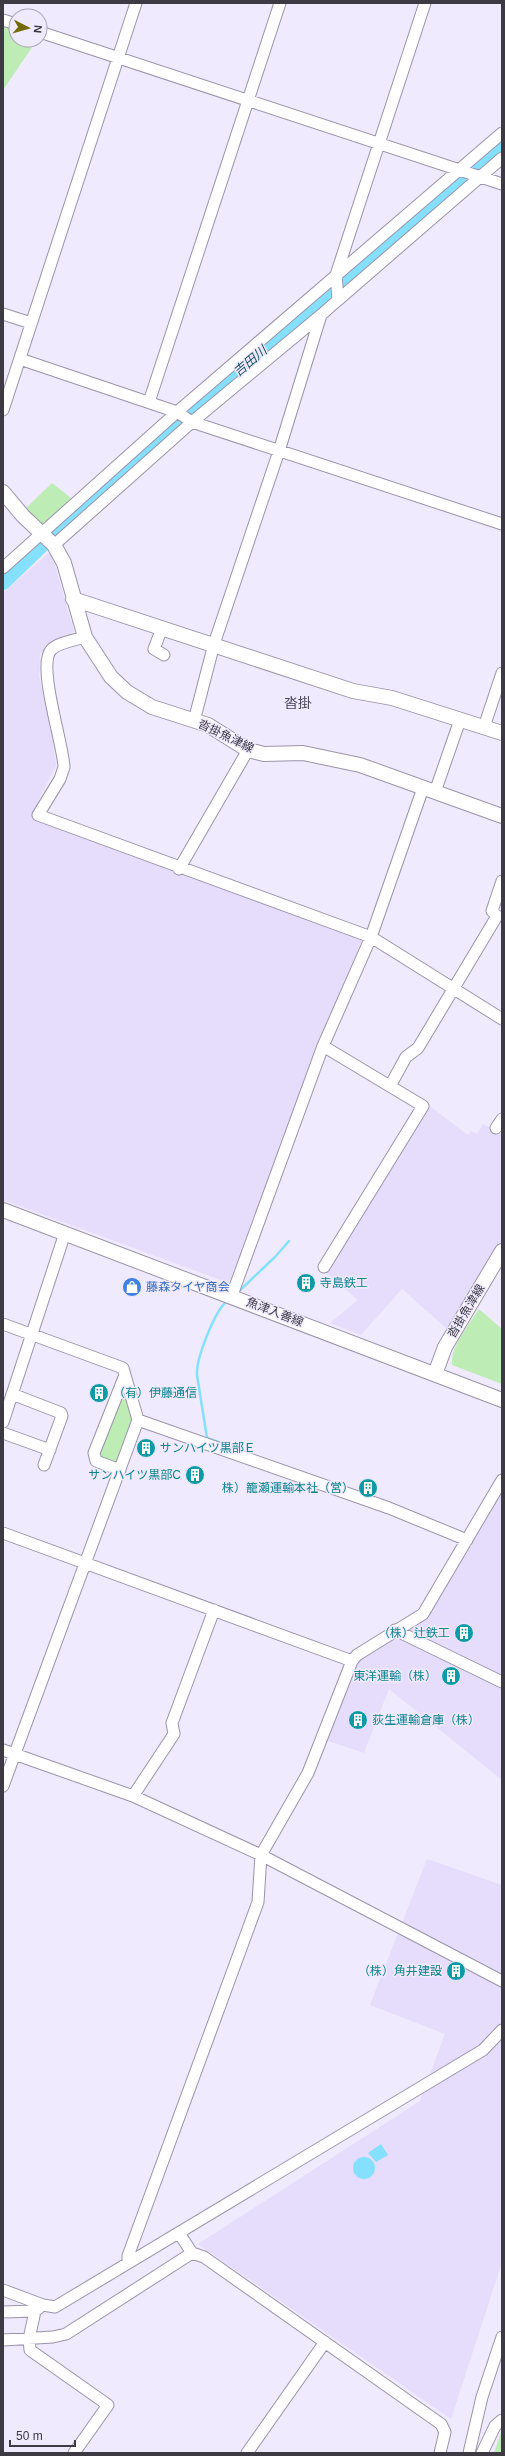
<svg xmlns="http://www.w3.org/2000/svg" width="505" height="2456" viewBox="0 0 505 2456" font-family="Arial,'Noto Sans JP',sans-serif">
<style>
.built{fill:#e6dcfc}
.green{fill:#bdecb5}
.water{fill:#85e0fe}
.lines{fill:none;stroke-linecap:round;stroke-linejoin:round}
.stream{stroke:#85e0fe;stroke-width:2.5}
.river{stroke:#85e0fe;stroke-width:16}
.minor-casing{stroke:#9a93aa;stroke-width:13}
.major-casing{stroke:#9a93aa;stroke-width:16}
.minor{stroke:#fff;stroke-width:11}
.major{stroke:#fff;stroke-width:14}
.labels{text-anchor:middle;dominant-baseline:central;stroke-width:3;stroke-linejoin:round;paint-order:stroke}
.street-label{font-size:12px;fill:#3d3a44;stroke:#f0eafe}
.culture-label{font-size:12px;fill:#0d838f;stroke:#f0eafe;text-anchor:end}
.shop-label{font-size:12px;fill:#366cbe;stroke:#f0eafe;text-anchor:start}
.water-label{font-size:13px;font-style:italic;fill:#1d5161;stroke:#f0eafe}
.quarter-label{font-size:14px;fill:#474054;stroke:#f0eafe}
</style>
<rect width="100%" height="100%" fill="#f0eafe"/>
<!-- built -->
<path class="built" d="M 51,551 L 74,632 L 50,643 L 40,654 L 39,676 L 52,735 L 56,766 L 37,803 L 34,820 L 362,940 L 229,1283 L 3,1200 L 3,593 Z
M 428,1105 L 468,1135 L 471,1131 L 477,1134 L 483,1124 L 502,1135 L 502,1241 L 448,1330 L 402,1289 L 361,1335 L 330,1323 L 358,1300 L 326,1272 Z
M 502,1490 L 502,1780 L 389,1689 L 364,1753 L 328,1741 L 357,1659 L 430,1613 Z
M 427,1859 L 502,1885 L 502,2262 L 451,2419 L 198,2244 L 420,2101 L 445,2034 L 370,2005 Z"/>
<!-- green -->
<path class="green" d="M 3,25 L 16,29 L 16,40 L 37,40 L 3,90 Z
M 52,483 L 71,498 L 45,526 L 23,511 Z
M 479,1309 L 502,1329 L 502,1384 L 452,1365 C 451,1345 469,1325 479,1309 Z
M 123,1389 L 126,1389 L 134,1418 L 116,1463 L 101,1458 L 99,1451 Z
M 502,2430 L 502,2453 L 494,2453 Z"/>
<!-- water -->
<path class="water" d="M 381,2144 L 388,2155 L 376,2162 L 368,2153 Z
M353 2168a11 11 0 1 1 22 0a11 11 0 1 1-22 0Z"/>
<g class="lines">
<!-- stream -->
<path class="stream" d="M 237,1293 L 275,1257 L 289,1241
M 227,1301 C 214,1312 196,1359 197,1375 L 207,1438 L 241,1450"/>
<!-- river -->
<path class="river" d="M 3,582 L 92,496 L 502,146"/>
<defs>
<path id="minor" d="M 3,20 L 16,24
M 40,32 L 502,184
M 338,300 L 502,158
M 3,314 L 31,323
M 20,359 L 177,412 L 192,422 L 502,524
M 149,402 L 280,3
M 3,410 L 136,3
M 54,545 L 192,422 L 321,315
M 3,568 L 177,412 L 502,133
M 162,628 L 154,649 L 164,655
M 85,637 C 75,640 57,643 51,650 C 37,666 63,743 64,767 L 60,779 L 38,815 L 371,937 L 502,1019
M 194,721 L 214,644 L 279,451 L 321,315 L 338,300 L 336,275 L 425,3
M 484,727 L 502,673
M 435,792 L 460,720
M 179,869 L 248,750
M 323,1046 L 423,1106 L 324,1267
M 390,1086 L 406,1057 L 418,1048 L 497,916 L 492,911 L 502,881
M 496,1128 L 502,1119
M 232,1295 L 323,1046 L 371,937 L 423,788
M 3,1324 L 123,1368 L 138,1420 L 3,1786
M 12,1394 L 61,1413 L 62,1416 L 44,1465
M 138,1420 L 389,1508 L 467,1540
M 3,1422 L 65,1233
M 3,1433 L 50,1450
M 120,1470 L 96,1461 L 94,1453 L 125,1375
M 3,1533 L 352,1661
M 395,1630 L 502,1682
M 3,1750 L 133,1796 L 261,1855 L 502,1981
M 133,1796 L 174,1734 L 172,1723 L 214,1610
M 179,2233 L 192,2253 L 204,2257 L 441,2424 L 445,2432 L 440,2453
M 128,2263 L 128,2256 L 258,1902 L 261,1855 L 308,1773 L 352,1661 L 357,1655 L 423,1614 L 502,1480
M 3,2290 L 43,2305 L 55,2307 L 483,2050 L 502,2030
M 35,2311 L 29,2339 L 30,2350 L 108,2405 L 74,2453
M 3,2312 L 35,2311 L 39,2308
M 3,2340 L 53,2337 L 66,2334 L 192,2253
M 247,2453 L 325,2342
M 469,2453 L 482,2397 L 502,2337
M 482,2453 L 495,2426 L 502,2420"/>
<path id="major" d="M 3,492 L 23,516 L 54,545 L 64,563 L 85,637 L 111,677 L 127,692 L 152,707 L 208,725 L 248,750 L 264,754 L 303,753 L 360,765 L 502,816
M 73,599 L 353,691 L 392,698 L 502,733
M 3,1210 L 502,1400
M 435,1374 L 445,1347 L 502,1251"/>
</defs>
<!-- minor casing -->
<use href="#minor" class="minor-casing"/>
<!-- major casing -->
<use href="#major" class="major-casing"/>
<!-- minor -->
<use href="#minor" class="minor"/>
<!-- major -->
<use href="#major" class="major"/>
</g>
<!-- icons -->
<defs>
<symbol id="building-disc" viewBox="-11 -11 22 22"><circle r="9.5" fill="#0f9aa8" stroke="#f0eafe"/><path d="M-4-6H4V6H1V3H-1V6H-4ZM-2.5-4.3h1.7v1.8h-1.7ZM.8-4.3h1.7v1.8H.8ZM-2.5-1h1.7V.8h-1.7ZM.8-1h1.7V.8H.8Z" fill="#fff"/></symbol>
<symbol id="shop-disc" viewBox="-11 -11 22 22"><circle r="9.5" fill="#3f7fe0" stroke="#f0eafe"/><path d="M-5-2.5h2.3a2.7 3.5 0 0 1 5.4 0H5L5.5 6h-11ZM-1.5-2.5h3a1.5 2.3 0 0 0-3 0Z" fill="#fff"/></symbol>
</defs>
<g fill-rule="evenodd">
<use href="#building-disc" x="295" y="1272" width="22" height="22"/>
<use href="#shop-disc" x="121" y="1276" width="22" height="22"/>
<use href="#building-disc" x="88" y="1382" width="22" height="22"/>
<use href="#building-disc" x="135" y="1437" width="22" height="22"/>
<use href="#building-disc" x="184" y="1464" width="22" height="22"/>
<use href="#building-disc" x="357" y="1477" width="22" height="22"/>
<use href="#building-disc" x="453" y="1622" width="22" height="22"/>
<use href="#building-disc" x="440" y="1665" width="22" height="22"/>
<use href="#building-disc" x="347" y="1709" width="22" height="22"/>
<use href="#building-disc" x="445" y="1960" width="22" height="22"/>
</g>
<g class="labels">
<!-- street labels -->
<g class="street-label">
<text transform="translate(226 736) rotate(26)">沓掛魚津線</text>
<text transform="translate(466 1311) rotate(-59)">沓掛魚津線</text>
<text transform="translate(275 1312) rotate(21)">魚津入善線</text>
</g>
<!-- culture labels -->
<g class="culture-label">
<text x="320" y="1283" text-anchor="start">寺島鉄工</text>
<text x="113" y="1393" text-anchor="start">（有）伊藤通信</text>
<text x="160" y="1448" text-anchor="start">サンハイツ黒部Ｅ</text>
<text x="181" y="1475">サンハイツ黒部C</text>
<text x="354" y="1488">株）籠瀬運輸本社（営）</text>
<text x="450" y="1633">（株）辻鉄工</text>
<text x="437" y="1676">東洋運輸（株）</text>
<text x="372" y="1720" text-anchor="start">荻生運輸倉庫（株）</text>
<text x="442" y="1971">（株）角井建設</text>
</g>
<!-- shop labels -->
<g class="shop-label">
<text x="146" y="1287">藤森タイヤ商会</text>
</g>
<!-- water labels -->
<g class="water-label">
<text transform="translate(250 361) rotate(-40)">吉田川</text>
</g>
<!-- quarter labels -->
<g class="quarter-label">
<text x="298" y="703">沓掛</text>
</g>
</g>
<!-- border -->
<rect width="505" height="2456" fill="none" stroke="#3d3a44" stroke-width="8"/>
<!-- north arrow -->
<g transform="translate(28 28) rotate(96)"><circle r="19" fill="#f0eafe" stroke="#a8a4b4"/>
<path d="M0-3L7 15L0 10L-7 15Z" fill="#746b04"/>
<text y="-6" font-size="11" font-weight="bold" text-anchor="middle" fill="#3d3a44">N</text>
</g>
<!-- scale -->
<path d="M10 2440v6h65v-6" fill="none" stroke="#3d3a44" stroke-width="2"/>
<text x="16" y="2440" font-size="12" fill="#3d3a44" stroke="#f0eafe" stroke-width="3" paint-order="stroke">50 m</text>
</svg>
